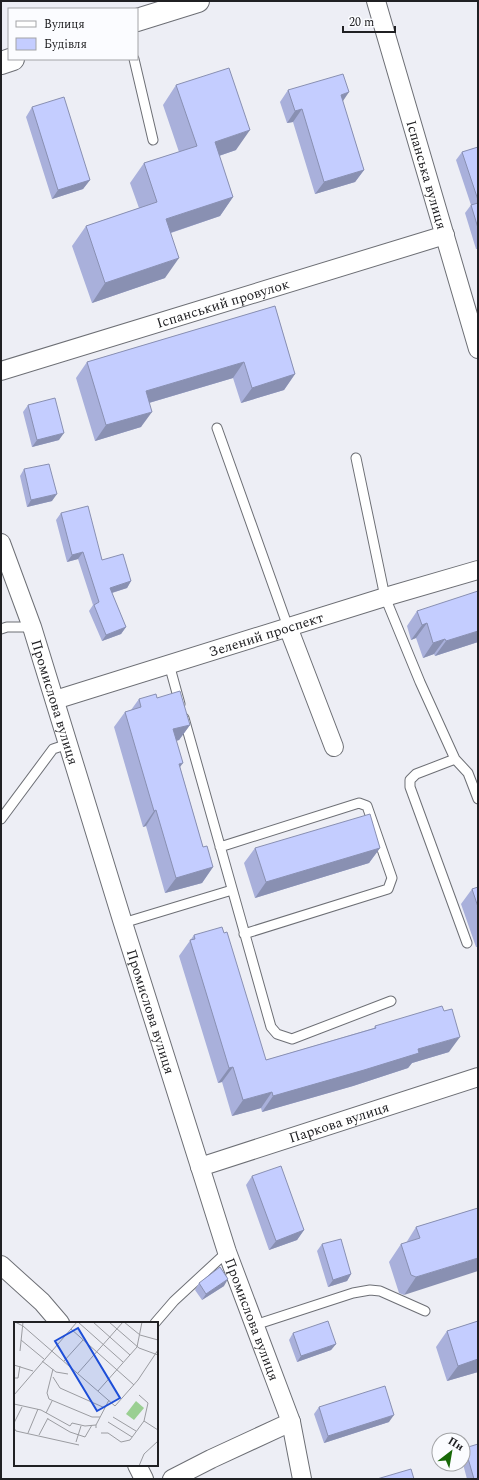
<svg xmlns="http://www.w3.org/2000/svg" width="479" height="1480" viewBox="0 0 479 1480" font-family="Spectral,serif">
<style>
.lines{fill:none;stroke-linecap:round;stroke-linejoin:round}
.service-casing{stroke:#6d6f75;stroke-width:11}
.minor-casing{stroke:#6d6f75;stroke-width:20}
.tertiary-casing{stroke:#6d6f75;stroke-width:24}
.service{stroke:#fff;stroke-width:9}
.minor{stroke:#fff;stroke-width:18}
.tertiary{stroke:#fff;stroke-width:22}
.wall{fill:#a9b0db}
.shaded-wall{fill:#8990b2}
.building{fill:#c4cdff;stroke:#8990b2}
.labels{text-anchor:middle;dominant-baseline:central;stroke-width:3.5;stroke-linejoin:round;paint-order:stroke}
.street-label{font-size:14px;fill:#202023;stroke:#fbfcff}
.inset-road{fill:none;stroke:#9b9ca1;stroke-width:1}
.view{fill:#1d4ed8;fill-opacity:0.15;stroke:#1d4ed8;stroke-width:2}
.inset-edge{fill:none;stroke:#202023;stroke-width:2}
</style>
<rect width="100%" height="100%" fill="#edeef5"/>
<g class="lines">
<defs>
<path id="service" d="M 134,59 L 153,140
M 217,428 L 288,627
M 356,458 L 385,597 L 420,682 L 455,759 L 468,773 L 478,799
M 1,629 L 7,627 L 32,627
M 169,664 L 180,704
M 184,718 L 271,1027 L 277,1034 L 292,1039 L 391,1001
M 455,759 L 416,774 L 410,780 L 410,787 L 467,943
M 1,819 L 53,749 L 68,744
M 220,847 L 359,803 L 367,806 L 392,878 L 388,889 L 244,934
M 123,923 L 232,890
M 155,1323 L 174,1301 L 227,1252
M 255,1325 L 353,1293 L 370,1290 L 380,1291 L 425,1311"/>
<g id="minor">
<path id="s1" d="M 376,1 L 478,349"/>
<path id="s2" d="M 1,371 L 445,235"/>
<path id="s3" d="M 1,543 L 32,627 L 123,923 L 227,1252 L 291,1422 L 302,1479"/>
<path d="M 288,627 L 334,747"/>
<path id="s4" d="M 55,700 L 385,597 L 478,570"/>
<path id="s5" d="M 200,1167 L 478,1077"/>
<path d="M 1,1265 L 42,1302 L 60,1323"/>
<path d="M 137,1465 L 144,1479"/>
<path d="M 172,1479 L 211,1459 L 291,1422"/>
</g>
<path id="tertiary" d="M 137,20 L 198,1
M 1,63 L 13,59"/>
</defs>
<!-- service casing -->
<use href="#service" class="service-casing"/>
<!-- minor casing -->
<use href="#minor" class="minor-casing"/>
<!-- tertiary casing -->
<use href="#tertiary" class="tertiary-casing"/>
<!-- service -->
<use href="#service" class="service"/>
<!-- minor -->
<use href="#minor" class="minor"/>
<!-- tertiary -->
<use href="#tertiary" class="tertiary"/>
</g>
<!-- wall -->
<path class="wall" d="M 176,85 L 236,150 L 219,156 L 233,197 L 220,216 L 171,233 L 165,278 L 92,303 L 72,246 L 86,226 L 139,208 L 130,183 L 144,163 L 179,152 L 163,105 Z
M 288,90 L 343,102 L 364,170 L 355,182 L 315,194 L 293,122 L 287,123 L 280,102 Z
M 32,107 L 90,180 L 83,189 L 52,199 L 26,117 Z
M 478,147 L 478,249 L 476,249 L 465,213 L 471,205 L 456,160 L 462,152 Z
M 275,306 L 295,374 L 284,390 L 241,403 L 233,378 L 149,403 L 141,427 L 95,441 L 76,378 L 87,362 Z
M 28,405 L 59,440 L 32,447 L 23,412 Z
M 24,469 L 52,501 L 27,507 L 20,476 Z
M 61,513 L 102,560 L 131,581 L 127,588 L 112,593 L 126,627 L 121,634 L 102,641 L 89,611 L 93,605 L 78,559 L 67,562 L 56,520 Z
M 417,611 L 478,642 L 435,656 L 434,654 L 423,658 L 416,638 L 411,640 L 407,626 Z
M 157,698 L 190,725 L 179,740 L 176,741 L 180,767 L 203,847 L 213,867 L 202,883 L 165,893 L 146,826 L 143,827 L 114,727 L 125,712 L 131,710 L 139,699 Z
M 255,848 L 380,848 L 369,863 L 255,898 L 244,863 Z
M 478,887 L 478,947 L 476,947 L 461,904 L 472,889 Z
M 194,935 L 266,1060 L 374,1028 L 375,1026 L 449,1052 L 412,1063 L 408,1068 L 353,1086 L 262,1112 L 261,1108 L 232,1116 L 222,1082 L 218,1083 L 179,956 Z
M 252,1176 L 304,1230 L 297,1240 L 269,1250 L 246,1185 Z
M 478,1208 L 404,1295 L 399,1293 L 389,1262 L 401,1244 L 406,1243 L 416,1227 Z
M 322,1244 L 351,1274 L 347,1281 L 328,1287 L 317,1251 Z
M 199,1283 L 224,1286 L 202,1300 L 195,1290 Z
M 478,1321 L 478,1372 L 447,1381 L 436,1347 L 447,1331 Z
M 293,1333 L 336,1344 L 331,1350 L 297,1362 L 289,1340 Z
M 319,1407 L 389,1422 L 324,1443 L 314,1414 Z
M 465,1448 L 478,1479 L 467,1479 L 463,1464 L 463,1451 Z"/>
<!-- shaded-wall -->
<path class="shaded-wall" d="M 349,92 L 341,104 L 341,95 Z
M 302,109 L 293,122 L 287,123 L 295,111 Z
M 250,130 L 236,150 L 201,162 L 215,142 Z
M 364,170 L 355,182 L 315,194 L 324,182 Z
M 90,180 L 83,189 L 52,199 L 58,190 Z
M 233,197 L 220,216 L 152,239 L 166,219 Z
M 179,258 L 165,278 L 92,303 L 105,283 Z
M 244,362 L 233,378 L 135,407 L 146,391 Z
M 295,374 L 284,390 L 241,403 L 252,388 Z
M 152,412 L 141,427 L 95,441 L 106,425 Z
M 64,433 L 59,440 L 32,447 L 37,440 Z
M 57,494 L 52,501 L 27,507 L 31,500 Z
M 83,552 L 78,559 L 67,562 L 72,555 Z
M 131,581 L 127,588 L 105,595 L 110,588 Z
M 427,623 L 416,638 L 411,640 L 422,625 Z
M 126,627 L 121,634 L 102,641 L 106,635 Z
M 478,631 L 478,642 L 435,656 L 446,641 Z
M 445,639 L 434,654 L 423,658 L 433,643 Z
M 190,725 L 179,740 L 162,745 L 173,729 Z
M 183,763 L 172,778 L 179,764 Z
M 156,810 L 146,826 L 143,827 L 154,811 Z
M 380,848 L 369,863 L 255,898 L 266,882 Z
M 213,867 L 202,883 L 165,893 L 176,878 Z
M 460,1037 L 449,1052 L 412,1063 L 408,1068 L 353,1086 L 262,1112 L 273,1096 L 418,1049 Z
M 233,1067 L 222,1082 L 218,1083 L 229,1068 Z
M 272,1092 L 261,1108 L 232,1116 L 243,1100 Z
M 304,1230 L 297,1240 L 269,1250 L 276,1241 Z
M 478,1258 L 478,1271 L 404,1295 L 416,1277 Z
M 351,1274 L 347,1281 L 328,1287 L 333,1280 Z
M 228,1279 L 224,1286 L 202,1300 L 206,1294 Z
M 336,1344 L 331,1350 L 297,1362 L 301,1356 Z
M 478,1359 L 478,1372 L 447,1381 L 458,1366 Z
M 394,1415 L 389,1422 L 324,1443 L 328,1436 Z"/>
<!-- building -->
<path class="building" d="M 229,68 L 250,130 L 215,142 L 233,197 L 166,219 L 179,258 L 105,283 L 86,226 L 157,202 L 144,163 L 197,146 L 176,85 Z
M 343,74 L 349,92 L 341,95 L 364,170 L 324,182 L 302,109 L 295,111 L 288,90 Z
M 64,97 L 90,180 L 58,190 L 32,107 Z
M 478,147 L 478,200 L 462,152 Z
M 478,203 L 478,228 L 471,205 Z
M 275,306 L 295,374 L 252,388 L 244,362 L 146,391 L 152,412 L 106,425 L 87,362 Z
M 55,398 L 64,433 L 37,440 L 28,405 Z
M 49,464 L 57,494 L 31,500 L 24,469 Z
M 88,506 L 102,560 L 123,554 L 131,581 L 110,588 L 126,627 L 106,635 L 94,605 L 99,602 L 83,552 L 72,555 L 61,513 Z
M 478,591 L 478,631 L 446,641 L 445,639 L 433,643 L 427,623 L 422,625 L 417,611 Z
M 180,691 L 190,725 L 173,729 L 183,763 L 179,764 L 203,847 L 207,846 L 213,867 L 176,878 L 156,810 L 154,811 L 125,712 L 141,707 L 139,699 L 156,694 L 157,698 Z
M 370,814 L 380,848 L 266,882 L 255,848 Z
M 478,887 L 478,907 L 472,889 Z
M 222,927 L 224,933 L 227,932 L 266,1060 L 376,1028 L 375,1026 L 442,1006 L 444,1011 L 452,1009 L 460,1037 L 418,1049 L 419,1053 L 364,1070 L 273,1096 L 272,1092 L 243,1100 L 233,1067 L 229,1068 L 190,940 L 195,939 L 194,935 Z
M 281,1166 L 304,1230 L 276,1241 L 252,1176 Z
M 478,1208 L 478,1258 L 416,1277 L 411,1275 L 401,1244 L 420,1238 L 416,1227 Z
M 341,1239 L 351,1274 L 333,1280 L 322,1244 Z
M 220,1267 L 228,1279 L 206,1294 L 199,1283 Z
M 328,1321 L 336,1344 L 301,1356 L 293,1333 Z
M 478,1321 L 478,1359 L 458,1366 L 447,1331 Z
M 385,1386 L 394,1415 L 328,1436 L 319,1407 Z
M 478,1444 L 478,1478 L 474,1479 L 465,1448 Z
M 411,1469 L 414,1479 L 377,1479 Z"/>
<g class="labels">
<!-- street labels -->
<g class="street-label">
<text stroke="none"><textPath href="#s1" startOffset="181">Іспанська вулиця</textPath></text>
<text stroke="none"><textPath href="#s2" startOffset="232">Іспанський провулок</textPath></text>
<text stroke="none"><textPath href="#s4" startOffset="221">Зелений проспект</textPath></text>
<text stroke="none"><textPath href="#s3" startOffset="168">Промислова вулиця</textPath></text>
<text stroke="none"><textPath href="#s3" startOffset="492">Промислова вулиця</textPath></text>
<text stroke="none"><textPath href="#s5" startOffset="146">Паркова вулиця</textPath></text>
<text stroke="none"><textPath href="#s3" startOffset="816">Промислова вулиця</textPath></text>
</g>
</g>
<!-- overview -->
<g transform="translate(14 1322)">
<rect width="144" height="144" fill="#edeef5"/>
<path d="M 122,79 L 130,86 L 120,98 L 112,92 Z" fill="#9acf92"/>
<path class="inset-road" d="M 1,0 L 9,4 L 101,84 L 124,58 L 144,28M 64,0 L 109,40M 79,0 L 116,33M 95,0 L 125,26 L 144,33M 110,0 L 126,13 L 144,18M 57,7 L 120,63M 7,18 L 30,37M 6,29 L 9,0M 28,39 L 42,50 L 54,52M 50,39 L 69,18M 0,43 L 19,49M 39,47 L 33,71 L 35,77 L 78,95 L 86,95M 64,51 L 109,0M 39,55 L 46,66 L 91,86M 0,56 L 4,56 L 6,44M 84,69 L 123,25 L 128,0M 0,73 L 63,0M 0,82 L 27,88 L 56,104 L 58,101 L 71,104 L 82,103M 32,91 L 38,79M 99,95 L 122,109M 34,97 L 56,110 L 71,115 L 78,103M 130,99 L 144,108M 94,100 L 118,115M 0,101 L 8,85M 0,106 L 2,109 L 65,123M 82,106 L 82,103 L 95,78M 14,111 L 24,87M 87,111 L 94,111 L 107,120 L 116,118 L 130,99 L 134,81 L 125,73M 25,113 L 34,96M 62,120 L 67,104M 125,144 L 130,132 L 144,119"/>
<path class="view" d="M 64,6 L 106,76 L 83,89 L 41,19 Z"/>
<rect width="144" height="144" class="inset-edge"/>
</g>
<!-- border -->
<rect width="479" height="1480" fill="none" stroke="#202023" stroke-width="4"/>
<!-- legend -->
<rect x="8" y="8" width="130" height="52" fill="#fbfcff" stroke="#a3a4a7"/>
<rect x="16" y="21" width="20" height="6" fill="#ffffff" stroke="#a3a4a7"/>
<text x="44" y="28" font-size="12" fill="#202023">Вулиця</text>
<rect x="16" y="38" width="20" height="12" fill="#c4cdff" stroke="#a3a4a7"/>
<text x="44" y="48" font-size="12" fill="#202023">Будівля</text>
<!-- north arrow -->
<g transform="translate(451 1452) rotate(31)"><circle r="19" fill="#fbfcff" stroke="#a3a4a7"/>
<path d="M0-3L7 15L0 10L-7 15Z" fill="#176808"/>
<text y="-6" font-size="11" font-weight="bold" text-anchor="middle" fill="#202023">Пн</text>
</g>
<!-- scale -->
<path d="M343 26v6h52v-6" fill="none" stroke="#202023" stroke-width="2"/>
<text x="349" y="26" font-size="12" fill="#202023" stroke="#fbfcff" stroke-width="3" paint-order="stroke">20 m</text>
</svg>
